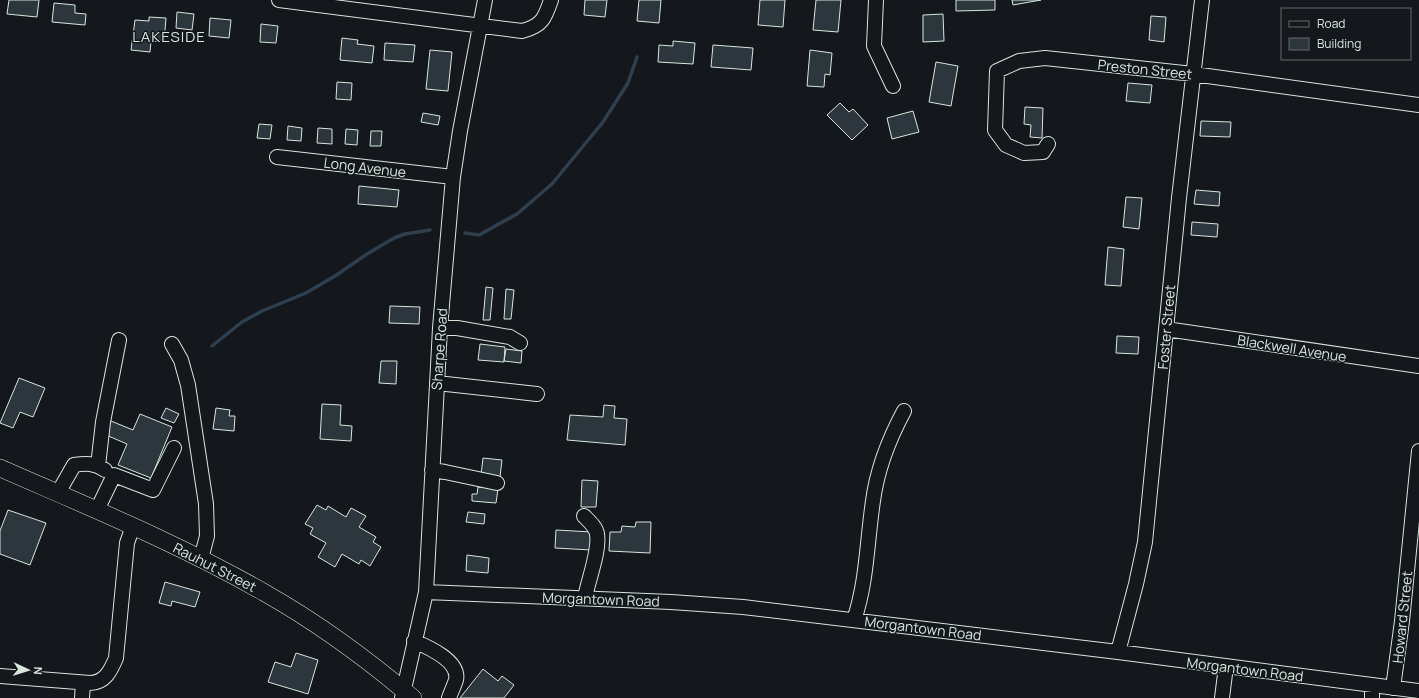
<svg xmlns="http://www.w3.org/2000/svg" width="1419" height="698" viewBox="0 0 1419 698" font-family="Manrope,sans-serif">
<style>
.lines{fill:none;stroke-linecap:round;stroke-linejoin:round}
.stream{stroke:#2f3f4d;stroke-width:3.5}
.building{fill:#2c363c;stroke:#d8e6dc}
.minor-casing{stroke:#d8e6dc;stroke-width:16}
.major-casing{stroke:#d8e6dc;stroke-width:18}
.minor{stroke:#14181c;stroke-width:14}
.major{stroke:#14181c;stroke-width:17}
.labels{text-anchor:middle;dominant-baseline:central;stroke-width:3;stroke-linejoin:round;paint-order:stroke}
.street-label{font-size:14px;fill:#d8e6dc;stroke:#14181c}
.neighbourhood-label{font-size:15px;letter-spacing:1px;fill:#d8e6dc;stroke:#14181c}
</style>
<rect width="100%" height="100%" fill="#14181c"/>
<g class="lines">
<!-- stream -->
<path class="stream" d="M 465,233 L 479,235 L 517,214 L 552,184 L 603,122 L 628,83 L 637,57
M 212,346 L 242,322 L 262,311 L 306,293 L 335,276 L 367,254 L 394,238 L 405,234 L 430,230"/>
</g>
<!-- building -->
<path class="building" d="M 9,0 L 39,0 L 37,17 L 7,14 Z
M 585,0 L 607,0 L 605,17 L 584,15 Z
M 639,0 L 661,0 L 659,23 L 637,21 Z
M 760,0 L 785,0 L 783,27 L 758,25 Z
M 816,0 L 841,0 L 838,32 L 813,30 Z
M 956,0 L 995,0 L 995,10 L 956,11 Z
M 1012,0 L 1041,0 L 1013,5 Z
M 54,3 L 75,5 L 75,13 L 86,14 L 85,25 L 52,22 Z
M 177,12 L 194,14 L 192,30 L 176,28 Z
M 943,14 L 944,41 L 923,42 L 923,15 Z
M 1151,16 L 1166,17 L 1164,42 L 1149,40 Z
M 149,17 L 166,18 L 164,42 L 151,41 L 150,52 L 131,50 L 135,20 L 149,21 Z
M 210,18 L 231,20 L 229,38 L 209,36 Z
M 261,24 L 278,26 L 276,43 L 260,42 Z
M 342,38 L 358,40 L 357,44 L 374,46 L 372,63 L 340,60 Z
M 673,41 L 695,43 L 693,64 L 658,62 L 659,45 L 673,46 Z
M 385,43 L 415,45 L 413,62 L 384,60 Z
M 713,45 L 753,48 L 751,70 L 711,67 Z
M 430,50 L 452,52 L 448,91 L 426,89 Z
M 810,50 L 832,53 L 830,75 L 825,74 L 824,87 L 807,86 Z
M 936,62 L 958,66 L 951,106 L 929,102 Z
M 337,82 L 352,83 L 351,100 L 336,99 Z
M 1128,83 L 1152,85 L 1150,103 L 1126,101 Z
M 840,103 L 849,112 L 853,109 L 868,125 L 852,140 L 827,115 Z
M 1025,107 L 1043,108 L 1042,138 L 1030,137 L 1031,125 L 1024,124 Z
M 913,111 L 919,132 L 892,139 L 887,118 Z
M 423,113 L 440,116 L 438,125 L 421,122 Z
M 1201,121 L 1231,122 L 1230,137 L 1200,136 Z
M 259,124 L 272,125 L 270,139 L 257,138 Z
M 288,126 L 302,128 L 301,141 L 287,140 Z
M 318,128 L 332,129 L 332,144 L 317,143 Z
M 346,129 L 358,130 L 357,145 L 345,144 Z
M 371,131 L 382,131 L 381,146 L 370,146 Z
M 359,186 L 399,190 L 397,207 L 358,204 Z
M 1196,190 L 1220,192 L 1219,206 L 1194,204 Z
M 1126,197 L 1142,198 L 1139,229 L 1123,227 Z
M 1192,222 L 1218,224 L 1217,237 L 1191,235 Z
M 1108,247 L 1124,249 L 1121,286 L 1105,285 Z
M 486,287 L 493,288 L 490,320 L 483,320 Z
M 506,289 L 514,290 L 511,319 L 504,319 Z
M 390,306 L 420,307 L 419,324 L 389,323 Z
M 1117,336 L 1139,337 L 1138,354 L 1116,353 Z
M 480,344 L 505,347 L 504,362 L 478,360 Z
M 506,349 L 522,351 L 521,363 L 504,361 Z
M 381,361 L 397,361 L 396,384 L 379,383 Z
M 19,378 L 45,388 L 33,417 L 20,412 L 13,428 L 0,423 Z
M 322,404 L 341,405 L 340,425 L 352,426 L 351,441 L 320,439 Z
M 604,405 L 615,406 L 614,418 L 627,419 L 625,445 L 567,440 L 570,415 L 603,417 Z
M 166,408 L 179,414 L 174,423 L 161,418 Z
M 216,408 L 230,410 L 229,416 L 235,416 L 234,431 L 213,429 Z
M 140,414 L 172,427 L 151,478 L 118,465 L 127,444 L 106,435 L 111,421 L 133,430 Z
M 483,458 L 502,460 L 500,477 L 481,475 Z
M 582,480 L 598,481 L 596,507 L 581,507 Z
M 478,487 L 498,489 L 496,503 L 472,501 L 472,494 L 477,494 Z
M 317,505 L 326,510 L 328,506 L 346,517 L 351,508 L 366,516 L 359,527 L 376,537 L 373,542 L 381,547 L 370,566 L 361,560 L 359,564 L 342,554 L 335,567 L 318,557 L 326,543 L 310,534 L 313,528 L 305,524 Z
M 8,510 L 46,523 L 30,565 L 0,554 L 0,531 Z
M 468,512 L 485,514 L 484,524 L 466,522 Z
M 636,522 L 651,522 L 650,553 L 609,551 L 610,532 L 621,532 L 622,526 L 635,527 Z
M 556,530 L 592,532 L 591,550 L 555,548 Z
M 467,555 L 489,558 L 488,573 L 466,571 Z
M 165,582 L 200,592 L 195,607 L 172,601 L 171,606 L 159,603 Z
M 296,653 L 318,660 L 308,694 L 268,682 L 275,662 L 291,667 Z
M 483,669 L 498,681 L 502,676 L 514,685 L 504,698 L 460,698 Z"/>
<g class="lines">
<defs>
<path id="minor" d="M 279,0 L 522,31 C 542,26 545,18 551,0
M 876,0 L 874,46 L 893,86
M 1048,144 L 1043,152 L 1024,153 L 1006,145 L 995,130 L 997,71 L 1019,61 L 1045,58 L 1193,74 L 1419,105
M 277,157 L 453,177
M 440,328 L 457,328 L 510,337 L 520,343
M 1166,329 L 1419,366
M 172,344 L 181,360 L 188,385 L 206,504 L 207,536 L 201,559
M 437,383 L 537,394
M 98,466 L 103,422 L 119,340
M 432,470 L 445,472 L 497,483
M 58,493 L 74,465 C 86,463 95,463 105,470
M 97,510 L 114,475 L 153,490 L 174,448
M 584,516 C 589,521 596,527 597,534 C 600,551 588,580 585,598
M 426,592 L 671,602 L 743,607 L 1118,652 L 1419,691
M 854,620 C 867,582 867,541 873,501 C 877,470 889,439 904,411
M 414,641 C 428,647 460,661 456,680 C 454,686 451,692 449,698
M 1118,652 L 1136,584 L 1145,542 L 1179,198 L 1202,0
M 0,676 L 90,683 C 105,683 111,670 116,658 L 127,543 L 133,526
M 1372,685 L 1372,698
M 1393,688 L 1402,621 L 1419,451
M 82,698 L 83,683
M 402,698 L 426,592 L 440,328 L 453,177 L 460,131 L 485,0
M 1222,698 L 1226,666"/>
<path id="major" d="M 0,468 C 89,507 180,544 265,593 C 318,623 367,659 413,698"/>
</defs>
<!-- minor casing -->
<use href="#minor" class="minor-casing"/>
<!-- major casing -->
<use href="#major" class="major-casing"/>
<!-- minor -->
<use href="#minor" class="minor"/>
<!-- major -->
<use href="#major" class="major"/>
</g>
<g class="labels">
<!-- street labels -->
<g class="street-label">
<text transform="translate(1145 69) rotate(6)">Preston Street</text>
<text transform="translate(365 167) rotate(7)">Long Avenue</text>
<text transform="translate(1166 327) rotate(-85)">Foster Street</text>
<text transform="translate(1292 348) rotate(9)">Blackwell Avenue</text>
<text transform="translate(439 349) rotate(-86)">Sharpe Road</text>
<text transform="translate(215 567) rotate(27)">Rauhut Street</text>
<text transform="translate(601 599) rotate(2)">Morgantown Road</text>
<text transform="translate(1402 617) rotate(-84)">Howard Street</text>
<text transform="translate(923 628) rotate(7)">Morgantown Road</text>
<text transform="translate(1245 669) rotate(7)">Morgantown Road</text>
</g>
<!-- neighbourhood labels -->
<g class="neighbourhood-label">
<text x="169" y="36">LAKESIDE</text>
</g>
</g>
<!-- legend -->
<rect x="1281" y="8" width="130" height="52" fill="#14181c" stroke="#626a69"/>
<rect x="1289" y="21" width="20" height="6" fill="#14181c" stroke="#626a69"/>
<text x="1317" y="28" font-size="12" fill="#d8e6dc">Road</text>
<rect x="1289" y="38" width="20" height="12" fill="#2c363c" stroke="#626a69"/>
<text x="1317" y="48" font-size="12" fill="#d8e6dc">Building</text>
<!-- north arrow -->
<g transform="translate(28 670) rotate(94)" stroke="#14181c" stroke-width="3" paint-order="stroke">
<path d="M0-3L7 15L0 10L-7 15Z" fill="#d8e6dc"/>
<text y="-6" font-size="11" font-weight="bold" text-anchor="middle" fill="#d8e6dc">N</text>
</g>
</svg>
